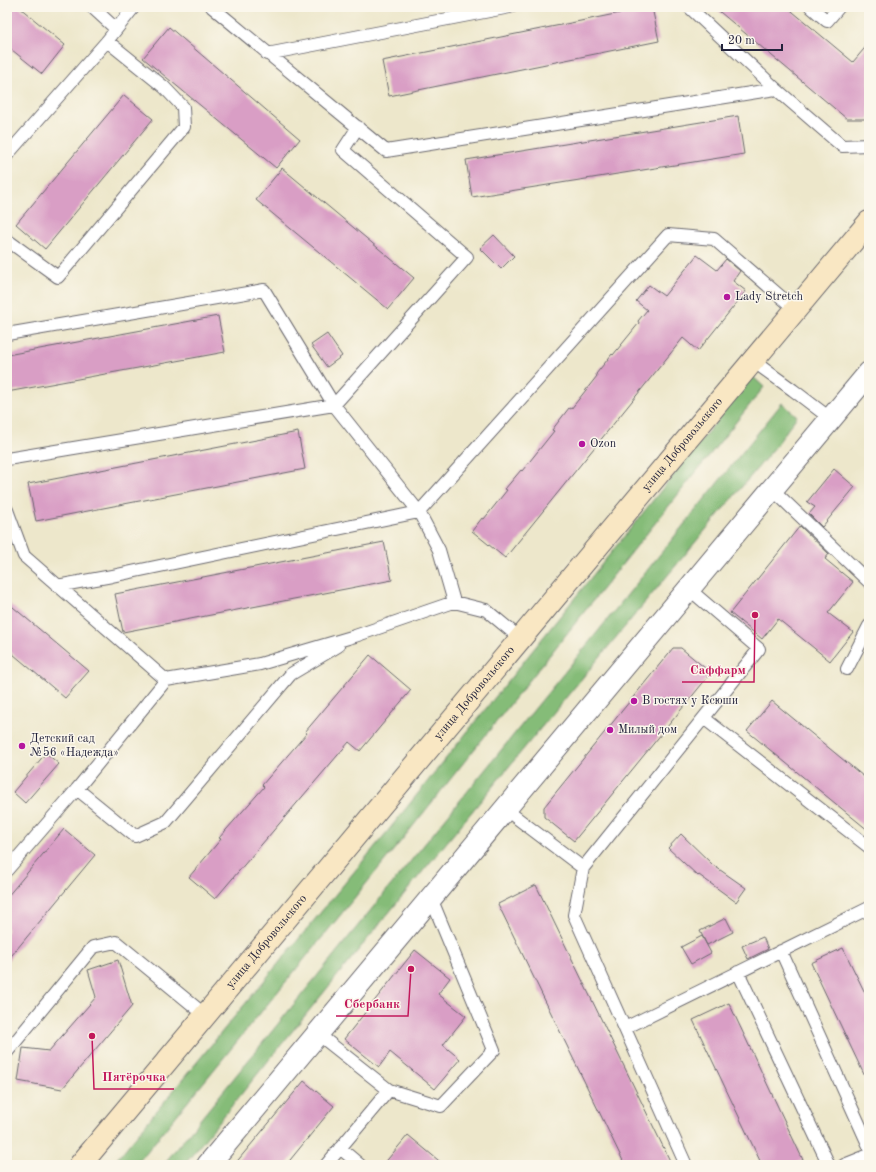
<svg xmlns="http://www.w3.org/2000/svg" width="876" height="1172" viewBox="0 0 876 1172" font-family="'Old Standard TT',serif">
<style>
.forest{fill:#85bc78;stroke:#546f5a}
.building{fill:#d99ec5}
.lines{fill:none;stroke-linecap:round;stroke-linejoin:round}
.lane-casing{stroke:#69676d;stroke-width:14}
.street-casing{stroke:#69676d;stroke-width:24}
.secondary-casing{stroke:#69676d;stroke-width:24}
.lane{stroke:#fff;stroke-width:12}
.street{stroke:#fff;stroke-width:22}
.secondary{stroke:#f9e7c3;stroke-width:22}
.poi-dot{fill:#b5179e;stroke:#fbf7ec;stroke-width:1.5}
.labels{text-anchor:middle;dominant-baseline:central;stroke-width:3;stroke-linejoin:round;paint-order:stroke}
.poi-label{font-size:12px;fill:#22223b;stroke:#fbf7ec;text-anchor:start}
.street-label{font-size:12px;fill:#22223b;stroke:#fbf7ec}
.leader{fill:none;stroke:#c2185b;stroke-width:1.5}
.callout-dot{fill:#c2185b;stroke:#fbf7ec;stroke-width:1.5}
.callout-label{font-size:13px;text-anchor:middle;font-weight:bold;fill:#c2185b;stroke:#fbf7ec;stroke-width:3;stroke-linejoin:round;paint-order:stroke}
</style>
<rect width="100%" height="100%" fill="#fbf7ec"/>
<filter id="ink" filterUnits="userSpaceOnUse"><feTurbulence type="fractalNoise" baseFrequency=".025" numOctaves="2"/><feDisplacementMap in="SourceGraphic" scale="8" xChannelSelector="R" yChannelSelector="G"/><feConvolveMatrix kernelMatrix="1 2 1 2 8 2 1 2 1" color-interpolation-filters="sRGB"/></filter>
<filter id="wash" filterUnits="userSpaceOnUse"><feTurbulence type="fractalNoise" baseFrequency=".012" numOctaves="4" result="noise"/><feDisplacementMap in="SourceGraphic" scale="16" xChannelSelector="R" yChannelSelector="G"/><feGaussianBlur stdDeviation="0.9" result="paint"/><feColorMatrix in="noise" values="0 0 0 0 0 0 0 0 0 0 0 0 0 0 0 0 0 1.4 0 .05"/><feComposite in="paint" operator="in"/></filter>
<g filter="url(#wash)">
<rect width="100%" height="100%" fill="#ede7cb"/>
<!-- forest -->
<path class="forest" d="M 751,375 L 764,387 L 401,841 L 136,1165 L 112,1165 L 387,832 L 711,428 Z
M 782,403 L 797,416 L 776,446 C 576,684 379,923 184,1165 L 163,1165 L 599,630 Z"/>
<g id="blocks">
<!-- building -->
<path class="building" d="M 7,7 L 19,7 L 65,45 L 42,74 L 7,46 Z
M 650,7 L 652,7 L 659,41 L 389,96 L 382,61 Z
M 714,7 L 787,7 L 853,62 L 869,43 L 869,119 L 847,119 Z
M 169,27 L 300,139 L 276,168 L 143,58 Z
M 124,95 L 153,119 L 45,249 L 16,224 Z
M 738,116 L 744,154 L 472,197 L 466,160 Z
M 282,168 L 414,278 L 388,309 L 256,200 Z
M 494,235 L 514,256 L 501,269 L 480,248 Z
M 697,255 L 717,270 L 726,259 L 740,271 L 733,281 L 746,291 L 698,351 L 683,338 L 505,558 L 472,531 L 482,518 L 484,519 L 507,490 L 505,489 L 521,470 L 522,471 L 554,431 L 552,430 L 569,408 L 571,409 L 597,376 L 596,374 L 612,354 L 613,355 L 639,323 L 638,321 L 647,310 L 636,301 L 649,285 L 664,296 Z
M 218,316 L 225,352 L 7,392 L 7,355 Z
M 327,334 L 342,356 L 327,367 L 311,345 Z
M 298,432 L 305,469 L 36,521 L 28,484 Z
M 834,469 L 855,487 L 822,527 L 809,514 L 815,507 L 807,502 Z
M 800,526 L 829,554 L 825,559 L 853,582 L 828,613 L 853,632 L 830,661 L 778,619 L 762,639 L 730,613 Z
M 384,542 L 392,580 L 123,632 L 115,594 Z
M 7,602 L 89,671 L 65,698 L 7,649 Z
M 673,648 L 681,648 L 711,673 L 574,841 L 544,817 L 544,807 Z
M 370,655 L 411,690 L 360,751 L 349,742 L 215,899 L 189,877 L 221,839 L 219,838 L 264,787 L 262,785 L 307,733 L 305,732 Z
M 772,701 L 869,781 L 869,831 L 747,731 Z
M 46,753 L 59,764 L 25,803 L 13,792 Z
M 64,829 L 95,855 L 7,961 L 7,897 Z
M 681,834 L 713,865 L 746,888 L 736,902 L 699,875 L 698,876 L 668,848 Z
M 536,885 L 672,1165 L 625,1165 L 498,904 Z
M 726,918 L 733,932 L 707,945 L 700,931 Z
M 702,936 L 711,953 L 691,964 L 681,947 Z
M 763,937 L 768,949 L 748,959 L 742,946 Z
M 843,948 L 869,1001 L 869,1085 L 811,963 Z
M 415,950 L 450,978 L 438,994 L 466,1016 L 443,1045 L 460,1059 L 435,1089 L 390,1052 L 379,1067 L 344,1039 Z
M 118,960 L 132,1006 L 62,1089 L 18,1081 L 23,1048 L 49,1051 L 96,997 L 88,970 Z
M 729,1003 L 803,1160 L 793,1165 L 762,1165 L 693,1020 Z
M 304,1081 L 334,1106 L 286,1165 L 234,1165 Z
M 408,1135 L 444,1165 L 383,1165 Z"/>
</g>
</g>
<g filter="url(#ink)">
<use href="#blocks" fill-opacity="0" stroke="#69676d" stroke-width="1"/>
<g class="lines">
<defs>
<path id="lane" d="M 92,7 L 116,29
M 212,7 L 386,151 L 776,89
M 689,7 L 776,89 L 842,146 L 869,145
M 811,7 L 827,21 L 839,7
M 267,54 L 510,7
M 7,155 L 107,41 L 134,7
M 7,240 L 58,277 L 184,127 L 183,107 L 164,87 L 107,41
M 7,334 L 264,290 L 334,405 L 467,257 L 343,150 L 358,127
M 753,361 L 793,390 L 831,419
M 7,459 L 334,405 L 419,512 L 439,550 L 454,602
M 772,489 L 869,582
M 7,510 L 24,556 L 166,680
M 57,586 L 112,576 L 419,512 L 668,235 L 714,239 L 796,310
M 847,669 L 869,626
M 705,719 L 869,847
M 77,789 L 135,836 L 166,822 L 291,674 L 338,646
M 505,809 L 583,868
M 7,870 L 77,789 L 166,680 L 260,664 L 355,636 L 454,602 L 486,610 L 521,639
M 781,951 L 869,1146
M 738,972 L 829,1165
M 625,1028 L 869,908
M 318,1034 L 389,1090 L 441,1106 L 494,1050 L 431,898
M 7,1052 L 93,947 L 116,942 L 205,1015
M 340,1148 L 360,1165
M 326,1165 L 389,1090
M 686,1165 L 574,915 L 583,868 L 759,649 L 689,589
M 844,1165 L 869,1155"/>
<path id="street" d="M 208,1165 L 869,373"/>
<g id="secondary">
<path id="s1" d="M 80,1165 L 869,222"/>
</g>
</defs>
<!-- lane casing -->
<use href="#lane" class="lane-casing"/>
<!-- street casing -->
<use href="#street" class="street-casing"/>
<!-- secondary casing -->
<use href="#secondary" class="secondary-casing"/>
<!-- lane -->
<use href="#lane" class="lane"/>
<!-- street -->
<use href="#street" class="street"/>
<!-- secondary -->
<use href="#secondary" class="secondary"/>
</g>
</g>
<!-- markers -->
<g class="poi-dot">
<circle cx="727" cy="297" r="4"/>
<circle cx="582" cy="444" r="4"/>
<circle cx="634" cy="701" r="4"/>
<circle cx="610" cy="730" r="4"/>
<circle cx="22" cy="746" r="4"/>
</g>
<g class="labels">
<!-- poi labels -->
<g class="poi-label">
<text x="735" y="297">Lady Stretch</text>
<text x="590" y="444">Ozon</text>
<text x="642" y="701">В гостях у Ксюши</text>
<text x="618" y="730">Милый дом</text>
<text x="30" y="739">Детский сад<tspan x="30" dy="14">№56 «Надежда»</tspan></text>
</g>
<!-- street labels -->
<g class="street-label">
<text stroke="none"><textPath href="#s1" startOffset="939">улица Добровольского</textPath></text>
<text stroke="none"><textPath href="#s1" startOffset="615">улица Добровольского</textPath></text>
<text stroke="none"><textPath href="#s1" startOffset="291">улица Добровольского</textPath></text>
</g>
</g>
<!-- callouts -->
<path class="leader" d="M755 615L754 682H682M411 969L408 1016H336M92 1036L94 1089H174"/>
<g class="callout-dot">
<circle cx="755" cy="615" r="4"/>
<circle cx="411" cy="969" r="4"/>
<circle cx="92" cy="1036" r="4"/>
</g>
<g class="callout-label">
<text x="718" y="674">Саффарм</text>
<text x="372" y="1008">Сбербанк</text>
<text x="134" y="1081">Пятёрочка</text>
</g>
<!-- margin -->
<rect width="876" height="1172" fill="none" stroke="#fbf7ec" stroke-width="24"/>
<!-- scale -->
<path d="M722 44v6h60v-6" fill="none" stroke="#22223b" stroke-width="2"/>
<text x="728" y="44" font-size="12" fill="#22223b" stroke="#fbf7ec" stroke-width="3" paint-order="stroke">20 m</text>
</svg>
